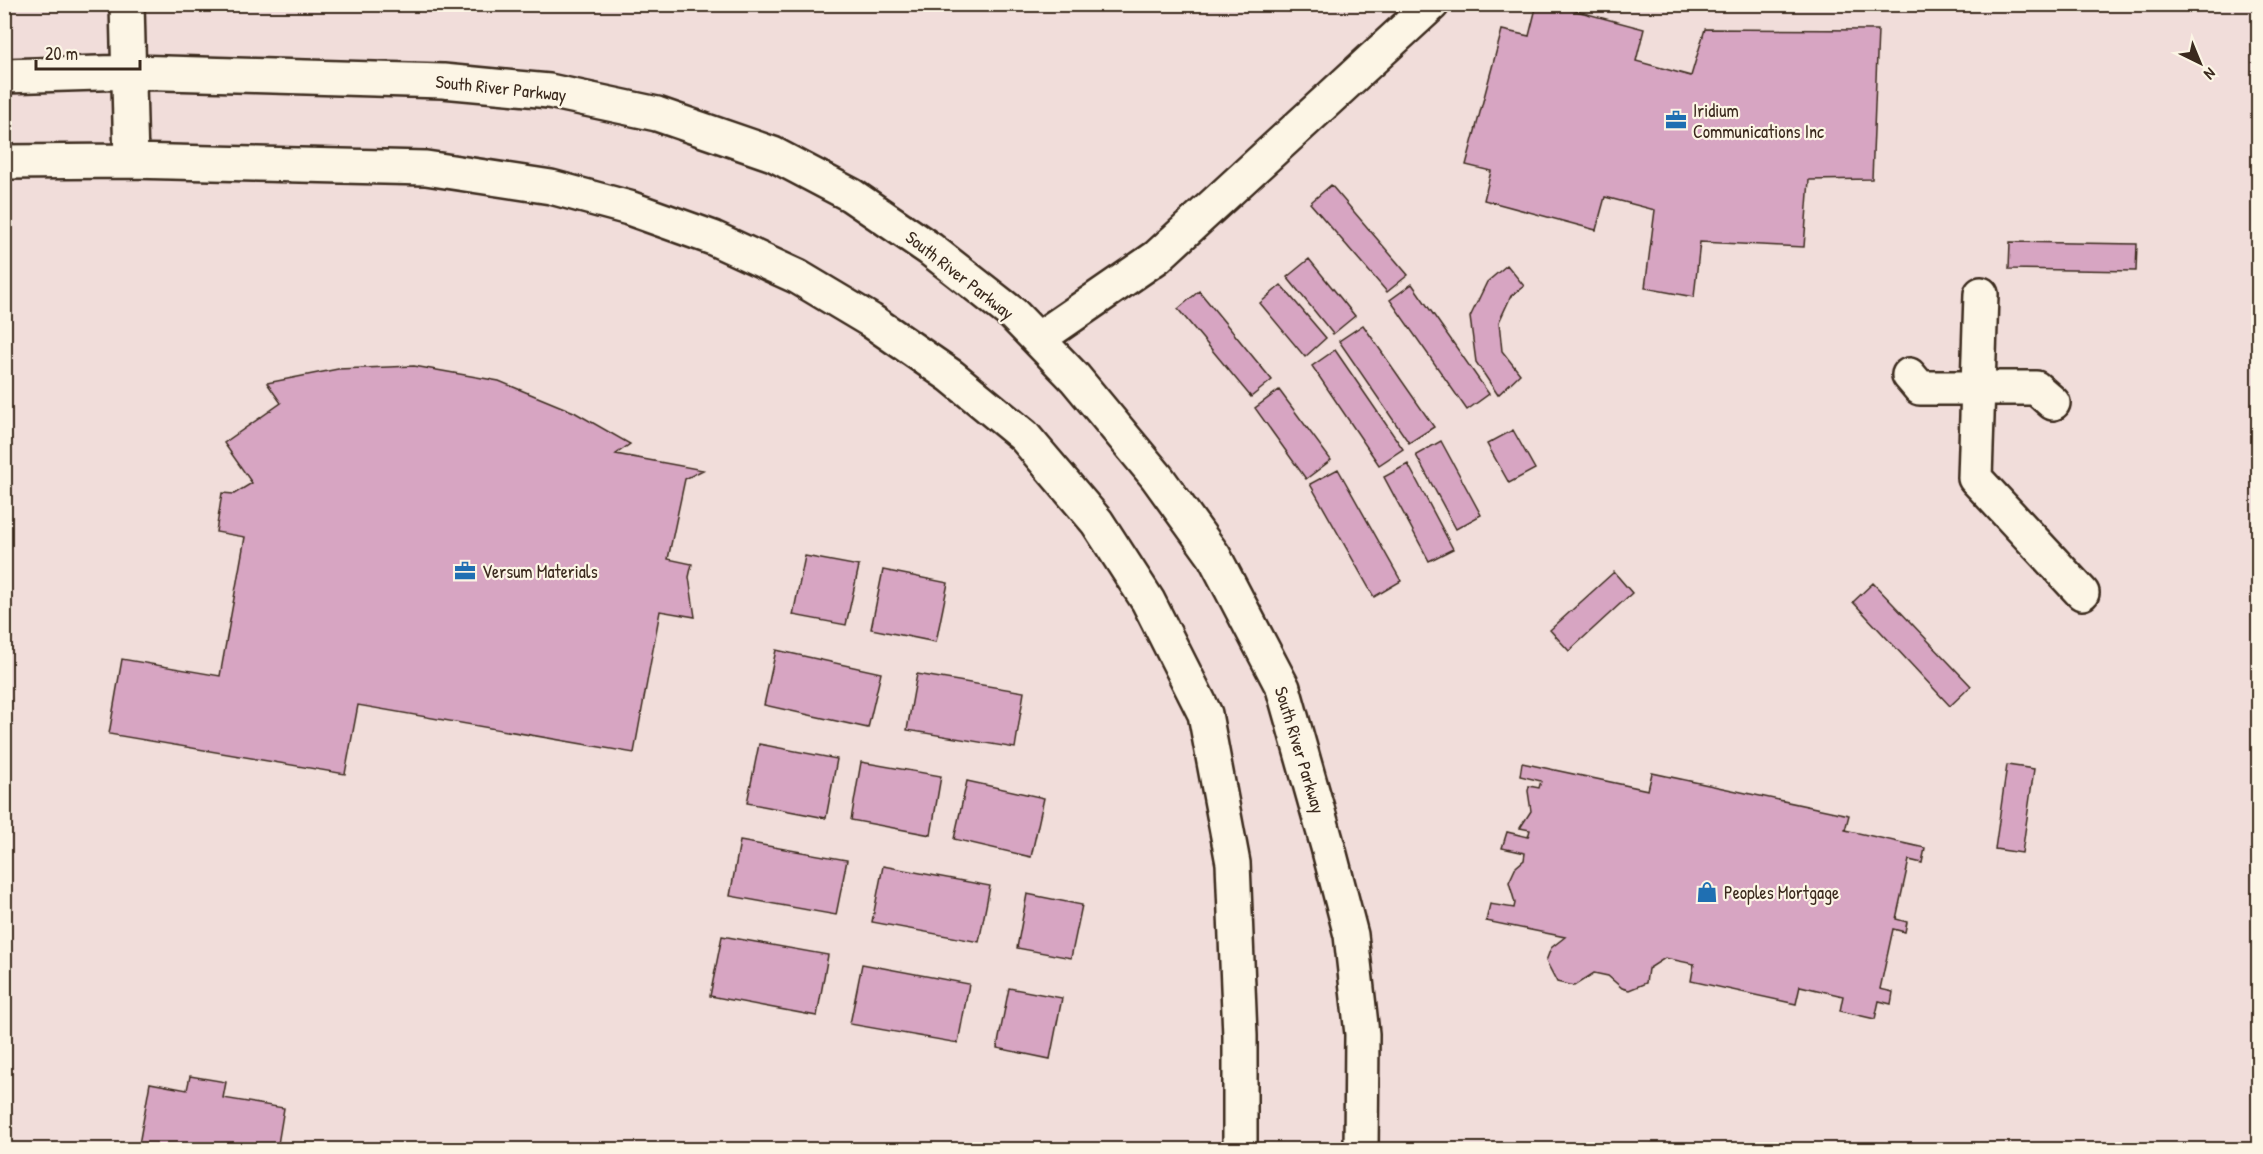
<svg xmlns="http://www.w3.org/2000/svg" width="2263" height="1154" viewBox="0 0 2263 1154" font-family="'Patrick Hand',sans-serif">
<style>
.built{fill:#f1ddda}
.building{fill:#d7a5c2;stroke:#3b2a1e;stroke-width:1.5}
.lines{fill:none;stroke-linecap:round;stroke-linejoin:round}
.minor-casing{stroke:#3b2a1e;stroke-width:38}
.minor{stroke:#fcf5e5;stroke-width:33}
.labels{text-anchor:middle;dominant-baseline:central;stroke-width:4.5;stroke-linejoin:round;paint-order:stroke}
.street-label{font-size:18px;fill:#3b2a1e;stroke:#fcf5e5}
.poi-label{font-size:18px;fill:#3b2a1e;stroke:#fcf5e5;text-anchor:start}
</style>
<rect width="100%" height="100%" fill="#fcf5e5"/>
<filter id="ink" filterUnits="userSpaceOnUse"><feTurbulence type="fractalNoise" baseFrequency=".0167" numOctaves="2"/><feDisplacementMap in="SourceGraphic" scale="12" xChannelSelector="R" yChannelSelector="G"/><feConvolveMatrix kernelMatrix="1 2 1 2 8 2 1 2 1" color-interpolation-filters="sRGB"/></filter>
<g filter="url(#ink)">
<!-- built -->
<path class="built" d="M 5,5 L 2258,5 L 2258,1149 L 5,1149 Z"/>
<!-- building -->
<path class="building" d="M 1537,4 L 1550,4 L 1644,29 L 1636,61 L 1691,76 L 1705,29 L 1878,30 L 1872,179 L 1809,180 L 1804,247 L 1700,242 L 1694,297 L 1645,288 L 1655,210 L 1605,197 L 1596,230 L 1484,200 L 1491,171 L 1466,165 L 1502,30 L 1529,36 Z
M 1331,185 L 1408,275 L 1387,292 L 1310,203 Z
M 2010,242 L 2137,244 L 2136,271 L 2009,269 Z
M 1309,259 L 1355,316 L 1333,334 L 1287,277 Z
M 1507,265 L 1524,286 L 1511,296 L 1499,322 L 1502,351 L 1520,374 L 1498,395 L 1476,362 L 1470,317 L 1487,282 Z
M 1412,284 L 1489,394 L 1467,410 L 1390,300 Z
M 1281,285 L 1326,338 L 1305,357 L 1260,303 Z
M 1199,291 L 1272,380 L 1251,397 L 1178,309 Z
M 1363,325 L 1434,427 L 1409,443 L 1339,341 Z
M 1335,350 L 1403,449 L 1379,465 L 1312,366 Z
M 414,366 L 499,381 L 574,412 L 630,444 L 616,454 L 703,470 L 685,479 L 668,559 L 692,564 L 689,577 L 695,617 L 660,611 L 634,753 L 358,705 L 345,774 L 109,734 L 122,659 L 220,676 L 245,537 L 216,532 L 222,493 L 234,494 L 252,483 L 224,443 L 281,403 L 267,383 L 338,369 Z
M 1279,390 L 1331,460 L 1306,479 L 1255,408 Z
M 1513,430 L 1535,469 L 1509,483 L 1487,444 Z
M 1441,441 L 1481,515 L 1456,529 L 1416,455 Z
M 1408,464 L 1453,549 L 1429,561 L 1384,477 Z
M 1338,469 L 1401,581 L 1374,597 L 1310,484 Z
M 805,556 L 859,566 L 846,625 L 793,615 Z
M 883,570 L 948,583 L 936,642 L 871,629 Z
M 1614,572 L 1632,593 L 1569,651 L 1550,630 Z
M 1873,583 L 1971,686 L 1950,706 L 1853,602 Z
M 776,650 L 881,673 L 868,728 L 764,705 Z
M 917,674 L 1024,692 L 1015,748 L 907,730 Z
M 759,744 L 837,759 L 826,818 L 747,803 Z
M 861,762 L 941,776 L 931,835 L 851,820 Z
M 1522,763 L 1648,790 L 1652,773 L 1849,815 L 1845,830 L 1925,848 L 1922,863 L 1909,860 L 1896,919 L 1907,922 L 1905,932 L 1893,929 L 1880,989 L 1893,992 L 1891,1004 L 1879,1001 L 1875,1019 L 1840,1011 L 1843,996 L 1800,986 L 1796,1004 L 1691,981 L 1694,964 L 1665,958 L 1648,969 L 1646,983 L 1629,990 L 1622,988 L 1608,976 L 1594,973 L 1574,986 L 1557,982 L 1546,961 L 1551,948 L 1565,937 L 1486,921 L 1490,904 L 1514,908 L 1515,903 L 1509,882 L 1516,867 L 1524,860 L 1525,853 L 1502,848 L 1507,832 L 1528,837 L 1530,830 L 1520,828 L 1531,811 L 1528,791 L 1529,786 L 1539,788 L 1541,781 L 1520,776 Z
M 2007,765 L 2034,769 L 2022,853 L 1995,849 Z
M 967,781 L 1044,798 L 1031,857 L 954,839 Z
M 740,841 L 847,860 L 836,915 L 730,896 Z
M 883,866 L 990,886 L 979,942 L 872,922 Z
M 1027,894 L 1082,905 L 1071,958 L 1017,948 Z
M 722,936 L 828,955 L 817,1016 L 710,996 Z
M 862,964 L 969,984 L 958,1043 L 850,1024 Z
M 1009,988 L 1062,998 L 1050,1059 L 997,1048 Z
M 190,1076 L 226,1082 L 223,1098 L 284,1108 L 277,1150 L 138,1150 L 150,1083 L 187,1090 Z"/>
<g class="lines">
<defs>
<path id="minor" d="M 127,4 L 131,161
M 4,76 L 130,72 L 443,81 L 549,91 L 657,114 L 773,154 L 851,195 L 930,249 L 1013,314 L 1075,378 L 1157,477 L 1214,556 L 1283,688 L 1328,847 L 1351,935 L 1362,1034 L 1361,1150
M 4,162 L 131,161 L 426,168 L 551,187 L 629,208 L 713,238 L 798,277 L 870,320 L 951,376 L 1024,436 L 1097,522 L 1148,601 L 1205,714 L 1233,863 L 1240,1036 L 1240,1150
M 1981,294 L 1975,478 L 2082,593
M 1038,339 L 1157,257 L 1432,4
M 1909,375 L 1920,388 L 2036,388 L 2053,403"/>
</defs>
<!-- minor casing -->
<use href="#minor" class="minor-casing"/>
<!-- minor -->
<use href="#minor" class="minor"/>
</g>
</g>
<!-- icons -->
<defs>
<symbol id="office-bare" viewBox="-9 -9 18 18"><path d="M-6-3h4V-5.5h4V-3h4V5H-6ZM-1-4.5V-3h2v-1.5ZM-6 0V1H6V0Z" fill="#1f6fb2" stroke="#fcf5e5" stroke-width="2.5" paint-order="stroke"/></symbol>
<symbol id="shop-bare" viewBox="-9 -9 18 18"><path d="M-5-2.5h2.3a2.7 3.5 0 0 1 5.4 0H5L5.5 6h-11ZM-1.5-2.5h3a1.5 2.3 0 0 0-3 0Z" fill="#1f6fb2" stroke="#fcf5e5" stroke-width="2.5" paint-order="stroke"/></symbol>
</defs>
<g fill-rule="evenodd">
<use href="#office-bare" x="1661" y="105" width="30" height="30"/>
<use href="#office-bare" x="450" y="556" width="30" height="30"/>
<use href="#shop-bare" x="1692" y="877" width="30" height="30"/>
</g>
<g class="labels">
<!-- street labels -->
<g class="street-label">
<text transform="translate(501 88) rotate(6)">South River Parkway</text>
<text transform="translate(960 275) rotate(38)">South River Parkway</text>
<text transform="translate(1300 750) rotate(73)">South River Parkway</text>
</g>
<!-- poi labels -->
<g class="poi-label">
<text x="1693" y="110">Iridium<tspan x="1693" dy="21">Communications Inc</tspan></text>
<text x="482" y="571">Versum Materials</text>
<text x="1724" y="892">Peoples Mortgage</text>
</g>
</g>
<!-- margin -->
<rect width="2263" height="1154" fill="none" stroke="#fcf5e5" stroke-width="24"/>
<rect x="12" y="12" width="2239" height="1130" fill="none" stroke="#3b2a1e" stroke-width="2" filter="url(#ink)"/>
<!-- north arrow -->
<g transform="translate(2200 63) rotate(137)" stroke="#fcf5e5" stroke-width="4.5" paint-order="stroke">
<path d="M0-4.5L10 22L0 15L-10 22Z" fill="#3b2a1e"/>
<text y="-9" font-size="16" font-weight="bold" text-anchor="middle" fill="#3b2a1e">N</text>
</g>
<!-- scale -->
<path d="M36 60v9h104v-9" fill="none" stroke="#3b2a1e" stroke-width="3"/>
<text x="45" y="60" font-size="18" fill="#3b2a1e" stroke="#fcf5e5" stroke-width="4.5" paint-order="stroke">20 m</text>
</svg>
